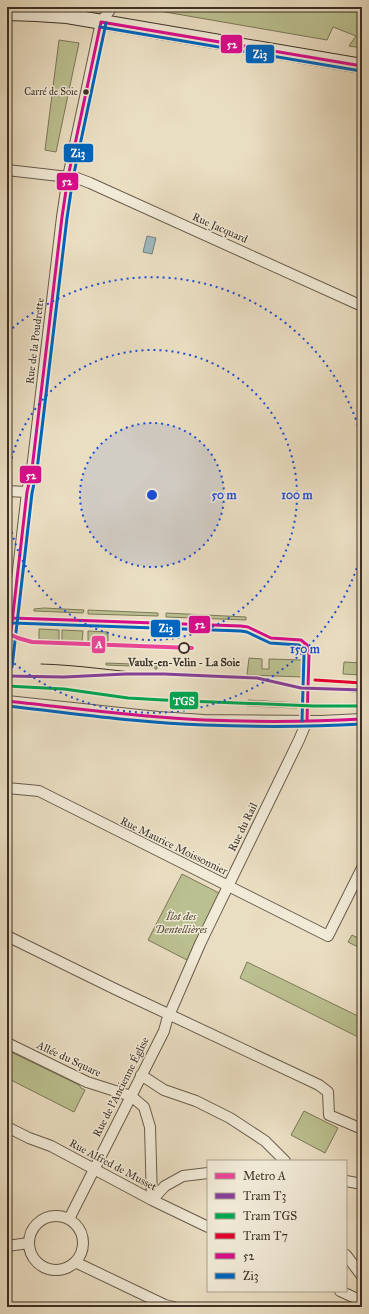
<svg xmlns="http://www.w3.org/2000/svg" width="369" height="1314" viewBox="0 0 369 1314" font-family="'IM FELL Great Primer',serif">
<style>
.green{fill:#bbc090;stroke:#7c785a}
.water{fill:#9db9be;stroke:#768281}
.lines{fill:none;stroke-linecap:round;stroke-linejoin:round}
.street-casing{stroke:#685c4c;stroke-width:12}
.secondary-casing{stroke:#3c3025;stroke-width:16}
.street{stroke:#f1ead7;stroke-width:10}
.secondary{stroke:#f1ead7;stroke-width:14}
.tram{stroke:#3c3025;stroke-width:1}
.bus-1-casing{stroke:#f1ead7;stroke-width:6}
.bus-2-casing{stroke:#f1ead7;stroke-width:6}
.bus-1{stroke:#d80d8c;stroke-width:3}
.bus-2{stroke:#0065bd;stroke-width:3}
.tram-1-casing{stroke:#f1ead7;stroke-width:6}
.tram-2-casing{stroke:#f1ead7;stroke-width:6}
.tram-3-casing{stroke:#f1ead7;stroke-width:6}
.tram-1{stroke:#873f98;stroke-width:3}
.tram-2{stroke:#00a651;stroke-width:3}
.tram-3{stroke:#e4002b;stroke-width:3}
.metro-1-casing{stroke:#f1ead7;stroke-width:7}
.metro-1{stroke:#eb4599;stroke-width:4}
.ring{fill:none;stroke:#1d4ed8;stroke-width:2;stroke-dasharray:2 4}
.bus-dot{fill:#3c3025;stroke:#f1ead7;stroke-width:1.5}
.stop-dot{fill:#f1ead7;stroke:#3c3025;stroke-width:2}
.labels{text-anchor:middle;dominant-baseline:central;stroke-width:3;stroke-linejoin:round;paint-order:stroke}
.bus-label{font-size:10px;fill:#3c3025;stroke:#f1ead7;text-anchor:end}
.street-label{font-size:11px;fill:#3c3025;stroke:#f1ead7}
.stop-label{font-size:11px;font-weight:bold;fill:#3c3025;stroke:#f1ead7}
.park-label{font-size:11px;font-style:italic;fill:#554d3a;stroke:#f1ead7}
.centre{fill:#1d4ed8;stroke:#f1ead7;stroke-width:2}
.ring-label{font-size:12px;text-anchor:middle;font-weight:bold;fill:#1d4ed8;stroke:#f1ead7;stroke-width:3;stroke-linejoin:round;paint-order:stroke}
.line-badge{stroke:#f1ead7;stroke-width:1.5}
.badge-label{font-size:11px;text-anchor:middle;font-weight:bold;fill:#fff}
</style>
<rect width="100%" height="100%" fill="#eadec2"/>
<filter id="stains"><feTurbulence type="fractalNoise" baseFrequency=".005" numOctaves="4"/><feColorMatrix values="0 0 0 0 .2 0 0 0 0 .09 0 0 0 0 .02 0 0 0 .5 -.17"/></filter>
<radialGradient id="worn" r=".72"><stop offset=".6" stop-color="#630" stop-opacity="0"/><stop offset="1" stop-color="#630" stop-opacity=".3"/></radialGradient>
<!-- green -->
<path class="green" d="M 136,7 L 362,7 L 362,48 L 349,46 L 356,36 L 333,27 L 327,40 Z
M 59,40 L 79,43 L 56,152 L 45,150 Z
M 44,608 L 84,610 L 83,613 L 34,611 L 34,609 Z
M 88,610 L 158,613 L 158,616 L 88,614 Z
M 166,613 L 246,617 L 246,620 L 166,617 Z
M 39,629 L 59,630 L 59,640 L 39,639 Z
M 62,630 L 83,631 L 82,642 L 62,641 Z
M 88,631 L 108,632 L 108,643 L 88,642 Z
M 249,658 L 262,659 L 262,669 L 269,669 L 269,659 L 302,660 L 301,673 L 303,673 L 303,677 L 247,675 Z
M 344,662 L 362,663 L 361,675 L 343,674 Z
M 106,663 L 157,665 L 157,669 L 155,669 L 155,667 L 106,665 Z
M 248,700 L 298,703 L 297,708 L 247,706 Z
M 182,874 L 221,894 L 187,960 L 148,940 Z
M 352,935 L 362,940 L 362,949 L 348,942 Z
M 247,962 L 362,1018 L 362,1039 L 240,978 Z
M 7,1050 L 79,1085 L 81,1088 L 85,1090 L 74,1112 L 7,1078 Z
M 304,1111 L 338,1128 L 325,1153 L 291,1135 Z"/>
<!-- water -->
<path class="water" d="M 147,236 L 156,238 L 152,254 L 143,252 Z"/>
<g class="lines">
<defs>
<path id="street" d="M 7,170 L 77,178 L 90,183 L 362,306
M 7,491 L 27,492
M 7,666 L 27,492 L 32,469 L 62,217 L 68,177 L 101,22 L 112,7
M 7,701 L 158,717 L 204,720 L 321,721 L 362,719
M 7,788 L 39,791 L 328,936 L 362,868
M 7,936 L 115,989 L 319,1085 L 328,1092 L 329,1115 L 362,1129
M 7,1043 L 87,1082 L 131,1096 L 144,1107 L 150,1127 L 152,1200
M 141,1075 L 164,1090 L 196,1101 L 230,1118 L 265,1141 L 285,1161
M 7,1127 L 29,1138 L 51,1146 L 152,1200 L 208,1227
M 346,1181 L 362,1184
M 152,1200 L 165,1186 L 183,1176 L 208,1173
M29 1243a27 27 0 1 1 54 0a27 27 0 1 1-54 0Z
M 69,1219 L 164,1031 L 167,1020 L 200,944 L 299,740 L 307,721
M 7,1246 L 29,1243
M 346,1255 L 362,1276
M 75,1262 L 165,1305 L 174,1307
M 340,1291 L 362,1301"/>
<path id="secondary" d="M 7,13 L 36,14 L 67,16 L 362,66"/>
</defs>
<!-- street casing -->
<use href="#street" class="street-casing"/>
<!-- secondary casing -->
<use href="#secondary" class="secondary-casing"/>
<!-- street -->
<use href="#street" class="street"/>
<!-- secondary -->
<use href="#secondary" class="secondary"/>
<!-- tram -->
<path class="tram" d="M 41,664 C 79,665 115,671 152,674
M 328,689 L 362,693"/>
<defs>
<path id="bus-1" d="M 101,22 L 362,66
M 12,618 L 241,626 L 248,627 L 271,638 L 301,640 L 307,645 L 309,655 L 307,721
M 7,666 L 27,492 L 32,469 L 62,217 L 68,177 L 101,22
M 7,701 C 72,708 138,717 204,720 C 256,722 309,722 362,719"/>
<path id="bus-2" d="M 100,27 L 361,71
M 12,623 L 241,631 L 247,632 L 270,643 L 299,645 L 302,648 L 304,655 L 302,721
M 12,667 L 32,493 L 37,470 L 67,218 L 73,178 L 106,23
M 7,706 C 72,713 138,723 204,725 C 256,727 309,727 362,724"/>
</defs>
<!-- bus-1 casing -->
<use href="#bus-1" class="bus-1-casing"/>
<!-- bus-2 casing -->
<use href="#bus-2" class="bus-2-casing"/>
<!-- bus-1 -->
<use href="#bus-1" class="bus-1"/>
<!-- bus-2 -->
<use href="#bus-2" class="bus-2"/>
<defs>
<path id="tram-1" d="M 7,676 L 64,677 L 126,674 L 164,674 L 257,678 L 301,688 L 362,690"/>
<path id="tram-2" d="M 7,686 L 64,689 L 128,698 L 163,700 L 314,706 L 362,706"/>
<path id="tram-3" d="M 315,680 L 362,683"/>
</defs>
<!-- tram-1 casing -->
<use href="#tram-1" class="tram-1-casing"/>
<!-- tram-2 casing -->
<use href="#tram-2" class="tram-2-casing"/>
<!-- tram-3 casing -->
<use href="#tram-3" class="tram-3-casing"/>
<!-- tram-1 -->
<use href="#tram-1" class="tram-1"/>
<!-- tram-2 -->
<use href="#tram-2" class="tram-2"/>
<!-- tram-3 -->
<use href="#tram-3" class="tram-3"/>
<defs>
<path id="metro-1" d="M 7,633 L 18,638 L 32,642 L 192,648"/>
</defs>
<!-- metro-1 casing -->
<use href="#metro-1" class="metro-1-casing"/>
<!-- metro-1 -->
<use href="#metro-1" class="metro-1"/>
</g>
<!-- distance rings -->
<circle cx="152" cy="495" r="72" fill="#1d4ed8" fill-opacity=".12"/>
<g class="ring">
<circle cx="152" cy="495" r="72"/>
<path d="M7 494A145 145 0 1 1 7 496"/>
<path d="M362 551A217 217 0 0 1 8 658M8 332A217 217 0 0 1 362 439"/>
</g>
<!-- markers -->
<circle class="bus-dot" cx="86" cy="92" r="3.5"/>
<circle class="stop-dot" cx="184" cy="648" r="5"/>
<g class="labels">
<!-- bus labels -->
<g class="bus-label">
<text x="78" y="92">Carré de Soie</text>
</g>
<!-- street labels -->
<g class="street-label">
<text transform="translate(220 228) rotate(24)">Rue Jacquard</text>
<text transform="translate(35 341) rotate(-83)">Rue de la Poudrette</text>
<text transform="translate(243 827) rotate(-64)">Rue du Rail</text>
<text transform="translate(174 846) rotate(26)">Rue Maurice Moissonnier</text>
<text transform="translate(69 1059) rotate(25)">Allée du Square</text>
<text transform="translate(121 1087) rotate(-63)">Rue de l'Ancienne Église</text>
<text transform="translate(113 1165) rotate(28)">Rue Alfred de Musset</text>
</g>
<!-- stop labels -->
<g class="stop-label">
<text x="184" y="662">Vaulx-en-Velin - La Soie</text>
</g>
<!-- park labels -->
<g class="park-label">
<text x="181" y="916">Îlot des<tspan x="181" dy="13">Dentellières</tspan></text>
</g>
</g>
<circle cx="152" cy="495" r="6" class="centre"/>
<g class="ring-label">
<text x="224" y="499">50 m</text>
<text x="297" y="499">100 m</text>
<text x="305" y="653">150 m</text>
</g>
<g class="line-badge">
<rect x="220" y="34" width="23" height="20" rx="4" fill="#d80d8c"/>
<rect x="245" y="44" width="30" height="20" rx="4" fill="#0065bd"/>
<rect x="63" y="143" width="31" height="20" rx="4" fill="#0065bd"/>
<rect x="56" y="172" width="23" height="19" rx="4" fill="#d80d8c"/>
<rect x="19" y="465" width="23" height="19" rx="4" fill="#d80d8c"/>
<rect x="188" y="615" width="23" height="19" rx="4" fill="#d80d8c"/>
<rect x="150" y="619" width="31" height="19" rx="4" fill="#0065bd"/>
<rect x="91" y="635" width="15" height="19" rx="4" fill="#eb4599"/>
<rect x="169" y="691" width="30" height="19" rx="4" fill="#00a651"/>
</g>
<g class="badge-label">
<text x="232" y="48">52</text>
<text x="260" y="58">Zi3</text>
<text x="78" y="157">Zi3</text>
<text x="67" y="185">52</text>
<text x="31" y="479">52</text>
<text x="200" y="628">52</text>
<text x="166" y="632">Zi3</text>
<text x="99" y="648">A</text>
<text x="184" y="705">TGS</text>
</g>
<!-- margin -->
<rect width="369" height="1314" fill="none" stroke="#eadec2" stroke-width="24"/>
<rect x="8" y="8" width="353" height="1298" fill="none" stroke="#3c3025" stroke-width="2"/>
<rect x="12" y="12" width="345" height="1290" fill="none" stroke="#3c3025"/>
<!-- legend -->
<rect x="207" y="1160" width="140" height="132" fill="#f1ead7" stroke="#a9a090"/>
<rect x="215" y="1173" width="20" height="6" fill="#eb4599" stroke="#a9a090"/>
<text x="243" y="1180" font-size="12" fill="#3c3025">Metro A</text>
<rect x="215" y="1193" width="20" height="6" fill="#873f98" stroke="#a9a090"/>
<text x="243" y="1200" font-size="12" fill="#3c3025">Tram T3</text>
<rect x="215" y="1213" width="20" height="6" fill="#00a651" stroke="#a9a090"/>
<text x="243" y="1220" font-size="12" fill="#3c3025">Tram TGS</text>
<rect x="215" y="1233" width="20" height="6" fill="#e4002b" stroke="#a9a090"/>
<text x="243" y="1240" font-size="12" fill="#3c3025">Tram T7</text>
<rect x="215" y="1253" width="20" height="6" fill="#d80d8c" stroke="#a9a090"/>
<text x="243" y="1260" font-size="12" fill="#3c3025">52</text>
<rect x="215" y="1273" width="20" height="6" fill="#0065bd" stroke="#a9a090"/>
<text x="243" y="1280" font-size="12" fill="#3c3025">Zi3</text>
<rect width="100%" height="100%" filter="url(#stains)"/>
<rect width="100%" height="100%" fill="url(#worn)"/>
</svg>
